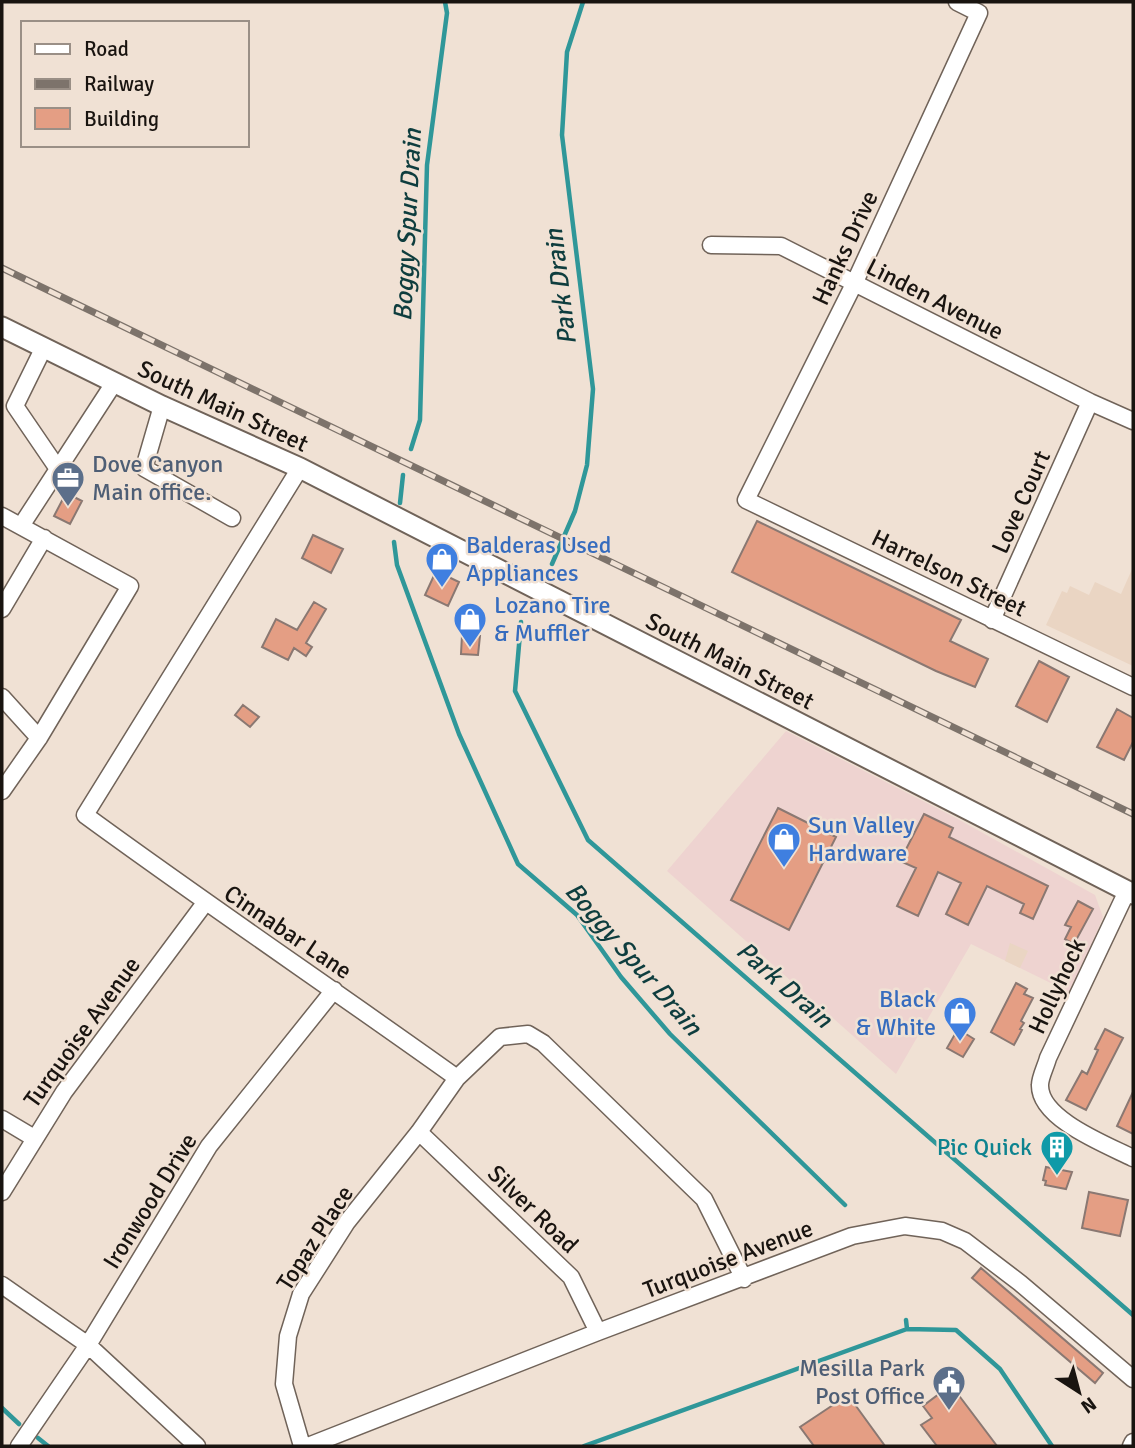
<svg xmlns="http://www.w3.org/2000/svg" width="1135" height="1448" viewBox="0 0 1135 1448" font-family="Signika,sans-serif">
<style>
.commercial{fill:#eed3d0}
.built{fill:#ead5c3}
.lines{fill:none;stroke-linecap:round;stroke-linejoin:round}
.stream{stroke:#2f9799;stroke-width:4.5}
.building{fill:#e49e84;stroke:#8a7872;stroke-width:2}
.minor-casing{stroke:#706359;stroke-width:19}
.major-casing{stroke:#706359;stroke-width:23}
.minor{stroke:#fff;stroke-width:16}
.major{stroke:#fff;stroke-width:19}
.rail-casing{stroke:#7d736b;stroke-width:7}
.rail{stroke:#f0e1d4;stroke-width:4.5;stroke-dasharray:13;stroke-linecap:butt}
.labels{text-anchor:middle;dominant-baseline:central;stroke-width:5;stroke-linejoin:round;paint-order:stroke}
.street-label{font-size:24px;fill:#191410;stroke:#f0e1d4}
.service-label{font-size:24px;fill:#4e5e75;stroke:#f0e1d4;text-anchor:start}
.shop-label{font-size:24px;fill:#366cbe;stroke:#f0e1d4;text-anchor:start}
.culture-label{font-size:24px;fill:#0d838f;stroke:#f0e1d4;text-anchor:end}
.water-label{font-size:26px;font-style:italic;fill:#0e3d3e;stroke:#f0e1d4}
</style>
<rect width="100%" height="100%" fill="#f0e1d4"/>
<!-- commercial -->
<path class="commercial" d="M 786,731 L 954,817 L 1095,895 L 1103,917 L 1092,944 L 1069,992 L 971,944 L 896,1074 L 667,871 Z"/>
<!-- built -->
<path class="built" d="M 1133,567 L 1133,666 L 1046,625 L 1062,591 L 1067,593 L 1070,586 L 1089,595 L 1095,582 L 1121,594 Z
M 1010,943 L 1028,951 L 1020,968 L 1005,961 Z"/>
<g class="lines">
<!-- stream -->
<path class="stream" d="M 411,449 L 420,420 L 427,165 L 447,13 L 445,2
M 400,503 L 403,475
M 394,542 L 397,565 L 459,734 L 518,864 L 577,915 L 621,977 L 670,1034 L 845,1205
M 552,564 L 575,511 L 587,465 L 593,389 L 562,135 L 567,52 L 583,2
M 521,622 L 515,691 L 588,840 L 1133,1315
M 906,1320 L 907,1329
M 2,1408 L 19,1424
M 38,1438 L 48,1446
M 584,1446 L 907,1329 L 956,1330 L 1000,1369 L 1052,1446"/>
</g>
<!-- building -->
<path class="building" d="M 66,493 L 82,501 L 70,524 L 54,516 Z
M 757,521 L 961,620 L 950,641 L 988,659 L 975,687 L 936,671 L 732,572 Z
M 313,535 L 343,549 L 331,573 L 302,558 Z
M 436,571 L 459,582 L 448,606 L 425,595 Z
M 314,602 L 326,609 L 306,643 L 312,647 L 306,656 L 294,648 L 288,660 L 262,647 L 276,619 L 297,630 Z
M 462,635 L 480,636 L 478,655 L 461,654 Z
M 1039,661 L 1069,677 L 1047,722 L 1016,706 Z
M 243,705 L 259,717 L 250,727 L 235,715 Z
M 1117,709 L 1133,718 L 1133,742 L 1124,760 L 1097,747 Z
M 778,808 L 836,837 L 789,930 L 731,900 Z
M 924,814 L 953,828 L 949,837 L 1048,886 L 1033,919 L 1020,913 L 1024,904 L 987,886 L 968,925 L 946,914 L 961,883 L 938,872 L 918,916 L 897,906 L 916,868 L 900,861 Z
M 1078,901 L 1093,909 L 1074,944 L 1065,939 L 1071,927 L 1065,925 Z
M 1016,983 L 1027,989 L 1024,994 L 1033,998 L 1021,1021 L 1024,1023 L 1020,1029 L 1022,1030 L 1014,1045 L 991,1032 Z
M 958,1029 L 974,1039 L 963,1057 L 947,1048 Z
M 1105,1029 L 1123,1038 L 1086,1110 L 1066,1100 L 1082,1071 L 1087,1074 L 1098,1050 L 1095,1049 Z
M 1133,1092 L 1133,1134 L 1117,1126 Z
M 1046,1167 L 1072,1172 L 1066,1189 L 1045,1185 L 1046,1181 L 1043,1180 Z
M 1089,1192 L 1128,1200 L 1120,1236 L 1082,1228 Z
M 981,1268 L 1103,1373 L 1095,1383 L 972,1278 Z
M 951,1385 L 997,1446 L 937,1446 L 921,1425 L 932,1418 L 923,1406 Z
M 848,1395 L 885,1446 L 814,1446 L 800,1427 Z"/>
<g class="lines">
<defs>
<path id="minor" d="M 957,2 L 979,13 L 854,284 L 746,500 L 1133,687
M 711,245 L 781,246 L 1090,402 L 1133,421
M 44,347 L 15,406 L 58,469
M 162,406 L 144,468 L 232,518
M 300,468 L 85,815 C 208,905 334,990 457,1078
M 2,516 L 130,586 L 39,738 L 2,791
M 21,526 L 114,383
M 2,609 L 44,538
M 992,620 L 1090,402
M 2,697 L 39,738
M 1127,891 L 1048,1058 C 1046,1066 1040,1077 1040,1085 C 1039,1119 1107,1145 1133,1158
M 2,1119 L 34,1138
M 419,1132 L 571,1277 L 598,1332
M 2,1192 L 64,1092 L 205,903
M 2,1285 L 88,1345 L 197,1446
M 19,1446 L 88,1345 L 209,1146 L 334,990
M 302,1446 L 284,1384 L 288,1336 L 301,1294 L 347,1222 L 419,1132 L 457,1078 L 500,1037 L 528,1034 L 543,1043 L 704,1199 L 744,1279
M 308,1446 L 598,1332 L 852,1236 L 905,1226 L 942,1231 L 965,1241 L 1020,1283 L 1133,1379
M 1131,1446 L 1133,1442"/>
<path id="major" d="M 2,327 L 162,406 L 300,468 L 1133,894"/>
</defs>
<!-- minor casing -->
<use href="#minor" class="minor-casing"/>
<!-- major casing -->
<use href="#major" class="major-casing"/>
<!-- minor -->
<use href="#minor" class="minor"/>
<!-- major -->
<use href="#major" class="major"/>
<defs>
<path id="rail" d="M 2,268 L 1133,814"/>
</defs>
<!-- rail casing -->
<use href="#rail" class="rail-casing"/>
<!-- rail -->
<use href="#rail" class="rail"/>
</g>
<!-- icons -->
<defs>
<symbol id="office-pin" viewBox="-11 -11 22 30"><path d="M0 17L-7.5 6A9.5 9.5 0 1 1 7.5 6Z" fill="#5c6f8a" stroke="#f0e1d4"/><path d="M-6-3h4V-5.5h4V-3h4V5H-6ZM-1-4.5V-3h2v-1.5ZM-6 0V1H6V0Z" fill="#fff"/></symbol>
<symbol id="shop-pin" viewBox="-11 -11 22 30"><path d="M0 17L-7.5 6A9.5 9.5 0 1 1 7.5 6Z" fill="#3f7fe0" stroke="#f0e1d4"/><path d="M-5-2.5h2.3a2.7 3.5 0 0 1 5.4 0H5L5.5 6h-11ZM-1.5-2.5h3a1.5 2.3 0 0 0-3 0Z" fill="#fff"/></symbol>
<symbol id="building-pin" viewBox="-11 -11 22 30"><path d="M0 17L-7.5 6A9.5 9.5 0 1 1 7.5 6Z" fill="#0f9aa8" stroke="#f0e1d4"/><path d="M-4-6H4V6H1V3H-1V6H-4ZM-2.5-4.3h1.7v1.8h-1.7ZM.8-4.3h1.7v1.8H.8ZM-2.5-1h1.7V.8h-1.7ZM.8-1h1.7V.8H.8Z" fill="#fff"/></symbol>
<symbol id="civic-pin" viewBox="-11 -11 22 30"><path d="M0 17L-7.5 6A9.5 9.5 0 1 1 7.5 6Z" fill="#5c6f8a" stroke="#f0e1d4"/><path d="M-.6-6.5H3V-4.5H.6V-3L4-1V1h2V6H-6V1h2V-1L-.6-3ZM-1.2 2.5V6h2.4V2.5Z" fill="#fff"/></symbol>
</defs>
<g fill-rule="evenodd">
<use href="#office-pin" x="49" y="459" width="38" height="52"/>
<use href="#shop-pin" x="423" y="540" width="38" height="52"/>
<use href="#shop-pin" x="451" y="600" width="38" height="52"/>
<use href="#shop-pin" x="765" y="820" width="38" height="52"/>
<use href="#shop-pin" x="941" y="994" width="38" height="52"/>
<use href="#building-pin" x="1038" y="1128" width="38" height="52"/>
<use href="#civic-pin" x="930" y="1363" width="38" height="52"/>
</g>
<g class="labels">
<!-- street labels -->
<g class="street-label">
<text transform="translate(845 248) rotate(-65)">Hanks Drive</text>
<text transform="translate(935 299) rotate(27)">Linden Avenue</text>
<text transform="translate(223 406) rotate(25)">South Main Street</text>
<text transform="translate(1021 502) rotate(-66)">Love Court</text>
<text transform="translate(949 573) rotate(26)">Harrelson Street</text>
<text transform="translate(730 661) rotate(27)">South Main Street</text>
<text transform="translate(288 932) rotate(34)">Cinnabar Lane</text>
<text transform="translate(1057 986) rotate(-65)">Hollyhock</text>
<text transform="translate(82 1032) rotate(-54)">Turquoise Avenue</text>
<text transform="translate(150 1201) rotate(-58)">Ironwood Drive</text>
<text transform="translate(533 1209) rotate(44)">Silver Road</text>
<text transform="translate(315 1238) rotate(-57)">Topaz Place</text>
<text transform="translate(728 1259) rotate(-21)">Turquoise Avenue</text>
</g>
<!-- service labels -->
<g class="service-label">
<text x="92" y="464">Dove Canyon<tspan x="92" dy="28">Main office.</tspan></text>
<text x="925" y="1368" text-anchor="end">Mesilla Park<tspan x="925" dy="28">Post Office</tspan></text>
</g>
<!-- shop labels -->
<g class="shop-label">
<text x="466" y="545">Balderas Used<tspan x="466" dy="28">Appliances</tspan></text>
<text x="494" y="605">Lozano Tire<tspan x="494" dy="28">&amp; Muffler</tspan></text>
<text x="808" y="825">Sun Valley<tspan x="808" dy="28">Hardware</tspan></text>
<text x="936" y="999" text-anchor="end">Black<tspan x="936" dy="28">&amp; White</tspan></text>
</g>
<!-- culture labels -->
<g class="culture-label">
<text x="1032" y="1147">Pic Quick</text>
</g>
<!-- water labels -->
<g class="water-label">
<text transform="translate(408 225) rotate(-87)">Boggy Spur Drain</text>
<text transform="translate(561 287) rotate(-97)">Park Drain</text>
<text transform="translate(633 959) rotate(49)">Boggy Spur Drain</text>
<text transform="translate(784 985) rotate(41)">Park Drain</text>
</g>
</g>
<!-- border -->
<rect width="1135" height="1448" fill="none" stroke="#191410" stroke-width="7"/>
<!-- legend -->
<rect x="21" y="21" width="228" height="126" fill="#f0e1d4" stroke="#9a8f86" stroke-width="2"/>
<rect x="35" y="44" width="35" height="10" fill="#ffffff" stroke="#9a8f86" stroke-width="2"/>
<text x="84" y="56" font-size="21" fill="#191410">Road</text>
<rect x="35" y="79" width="35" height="10" fill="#7d736b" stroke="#9a8f86" stroke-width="2"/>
<text x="84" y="91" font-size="21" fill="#191410">Railway</text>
<rect x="35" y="108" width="35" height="21" fill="#e49e84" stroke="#9a8f86" stroke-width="2"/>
<text x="84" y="126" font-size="21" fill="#191410">Building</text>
<!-- north arrow -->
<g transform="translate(1079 1392) rotate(144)" stroke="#f0e1d4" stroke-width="5" paint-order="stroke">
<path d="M0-5L12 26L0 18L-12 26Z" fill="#191410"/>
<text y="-10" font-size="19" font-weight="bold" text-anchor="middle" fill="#191410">N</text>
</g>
</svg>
